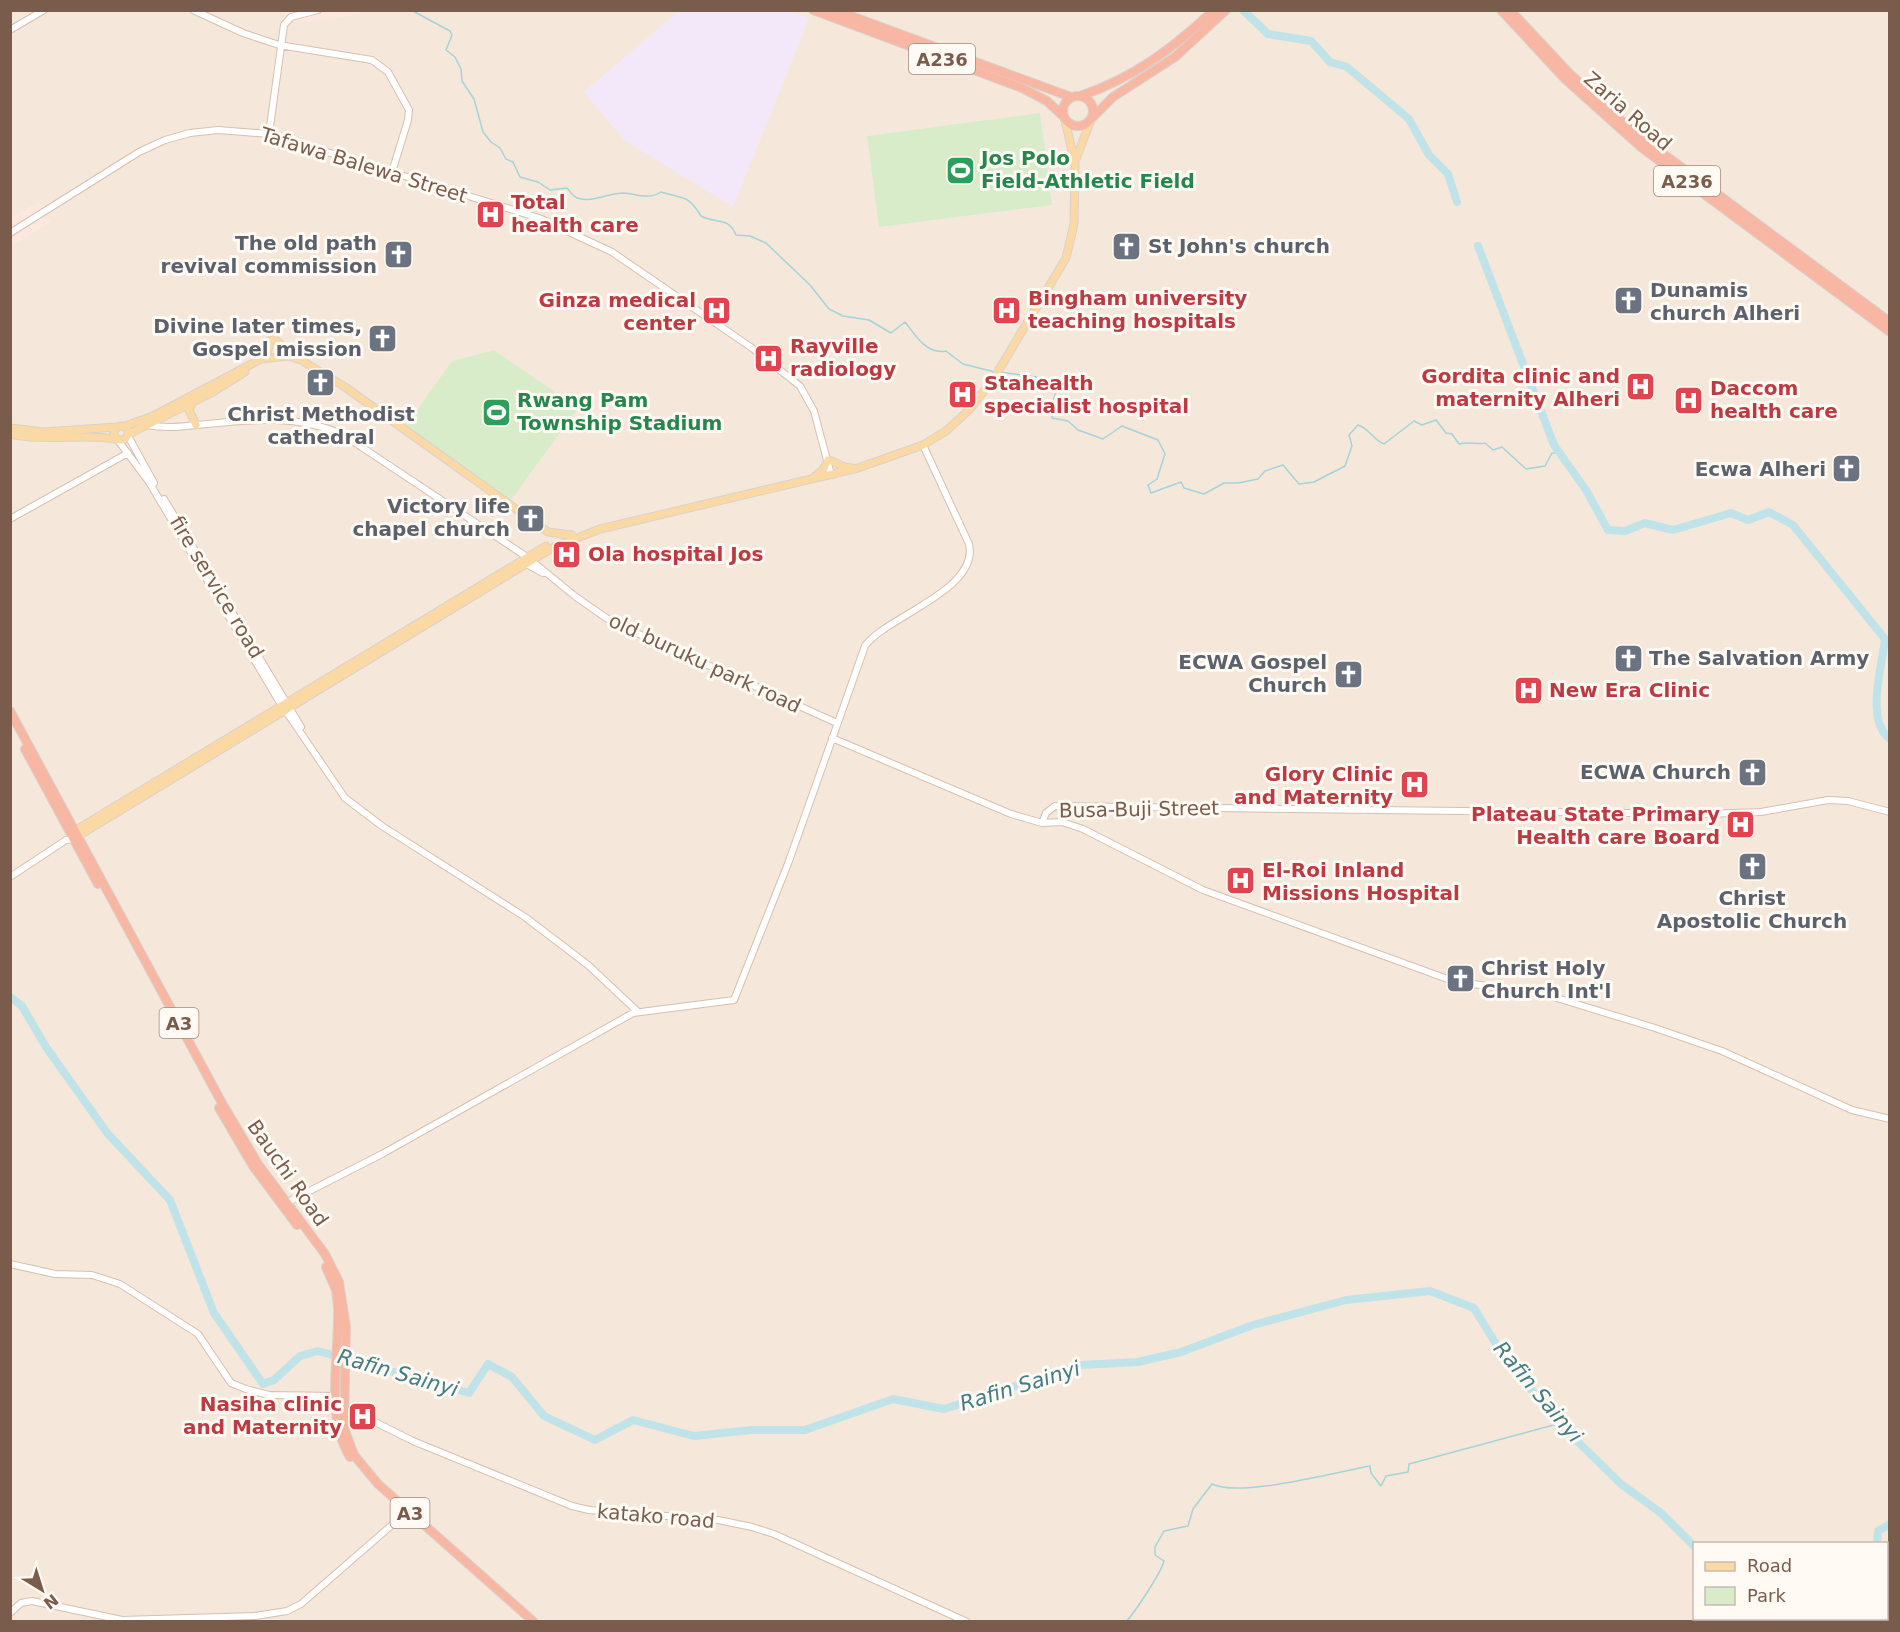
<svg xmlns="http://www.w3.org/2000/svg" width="1900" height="1632" viewBox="0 0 1900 1632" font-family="'DejaVu Sans',sans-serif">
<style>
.residential{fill:#f5e8da;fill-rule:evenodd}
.commercial{fill:#fde8e0}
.education{fill:#f3e8fa}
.green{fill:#d8ecc9}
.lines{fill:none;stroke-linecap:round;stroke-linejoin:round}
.stream{stroke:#a5d3da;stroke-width:1.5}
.river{stroke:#bfe3e8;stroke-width:8}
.secondary-casing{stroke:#d6c0b0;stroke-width:8}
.primary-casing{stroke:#dad1cd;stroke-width:9}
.highway-casing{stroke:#dad1cd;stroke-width:10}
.secondary{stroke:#fff;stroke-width:6}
.primary{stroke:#fbd9a5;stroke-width:7}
.highway{stroke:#f7b7a3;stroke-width:8}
.labels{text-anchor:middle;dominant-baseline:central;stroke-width:6;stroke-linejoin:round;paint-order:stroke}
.shield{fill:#fffaf3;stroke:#a28b7f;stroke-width:1.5}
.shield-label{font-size:18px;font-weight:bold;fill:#7a5c4d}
.street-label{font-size:20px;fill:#7a5c4d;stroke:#fffaf3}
.leisure-label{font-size:20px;font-weight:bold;fill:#27864d;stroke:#fffaf3;text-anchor:start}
.health-label{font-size:20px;font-weight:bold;fill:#be3a42;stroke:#fffaf3;text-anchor:start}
.worship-label{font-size:20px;font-weight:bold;fill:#5b616d;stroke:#fffaf3;text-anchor:end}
.water-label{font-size:21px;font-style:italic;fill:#437c86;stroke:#fffaf3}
</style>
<rect width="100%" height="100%" fill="#fdf6ec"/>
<!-- residential -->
<path class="residential" d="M 11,11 L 1889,11 L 1889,1621 L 11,1622 ZM 1694,1544 L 1886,1544 L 1886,1618 L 1694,1618 Z"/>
<!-- commercial -->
<path class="commercial" d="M 278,11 L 366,11 L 343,17 L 304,21 Z
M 39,202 L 51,222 L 11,246 L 10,218 Z"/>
<!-- education -->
<path class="education" d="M 679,11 L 790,11 L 809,18 L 733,207 L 624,140 L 584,92 Z"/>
<!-- green -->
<path class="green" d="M 1040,113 L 1052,205 L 879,227 L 867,136 Z
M 494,350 L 578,408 L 511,500 L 406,426 L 452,361 Z"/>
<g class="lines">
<!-- stream -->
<path class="stream" d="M 411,10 L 450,31 L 452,35 L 446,50 L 455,57 L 461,69 L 462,81 L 474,99 L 483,132 L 491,142 L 500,148 L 506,159 L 513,162 L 520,177 L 538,182 L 550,190 L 567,188 C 571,192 572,196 577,198 C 592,203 608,193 624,193 C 636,194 649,200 661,192 C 683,199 688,194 701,216 C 716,224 728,216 736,235 L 750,236 L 766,243 L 810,285 L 829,309 L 843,316 L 869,320 L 891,333 L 905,322 C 916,336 927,355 946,351 L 963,364 L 995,372
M 1000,372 L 1036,377 L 1053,383 L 1056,392 L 1051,406 L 1052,418 L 1068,421 L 1078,430 L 1103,439 L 1122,426 L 1158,440 L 1165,454 L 1157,479 L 1148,485 L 1151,493 L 1181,482 L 1184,488 L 1204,494 L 1224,483 L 1238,483 L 1258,479 L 1265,471 L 1283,465 L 1299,484 L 1314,482 L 1345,466 L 1352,446 L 1349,435 L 1358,425 C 1369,428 1373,440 1384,444 L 1414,421 L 1422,425 L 1436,420 L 1446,433 L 1452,434 L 1459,444 C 1468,441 1475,445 1485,443 L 1493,450 L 1502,447 L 1526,469 L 1545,466 L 1552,453 L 1559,453
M 1126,1622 C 1135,1612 1161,1573 1164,1561 L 1155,1555 L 1155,1547 L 1164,1531 L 1188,1526 L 1193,1509 L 1212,1484 C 1240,1498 1336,1472 1370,1466 L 1371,1473 L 1381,1486 L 1386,1476 L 1408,1472 L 1409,1464 L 1561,1423"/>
<!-- river -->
<path class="river" d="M 1243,10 L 1268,34 L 1311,41 L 1330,62 L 1347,67 L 1409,119 L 1429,155 L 1448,174 L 1457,202
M 1478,246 L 1554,445 L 1586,490 L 1608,530 L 1625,531 L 1645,523 L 1673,530 L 1731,513 L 1748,520 L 1769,512 L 1793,525 L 1885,639 C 1882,667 1865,720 1890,739
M 10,997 L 22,1006 L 46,1047 L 108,1134 L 170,1200 L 214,1313 L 263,1384 L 274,1380 L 300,1356 L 318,1351 L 469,1393 L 488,1364 L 512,1377 L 544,1416 L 595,1440 L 633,1420 L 694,1436 L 751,1430 L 805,1430 L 893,1399 L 944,1409 L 1081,1365 L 1138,1362 L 1181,1352 L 1253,1325 L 1346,1300 L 1430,1291 L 1474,1308 L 1507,1362 L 1570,1434 L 1621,1484 L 1661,1513 L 1694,1546
M 1877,1544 L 1878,1531 L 1890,1524
M 1781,1618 L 1782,1622
M 1879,1618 L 1880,1622"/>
<defs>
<path id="secondary" d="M 193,10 L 243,33 L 279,45 L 372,60 L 388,72 L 409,110 L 408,120 L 392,172
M 10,30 L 44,10
M 269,134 L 284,25 L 291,17 L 318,10
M 10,233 L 139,152 L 165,140 L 190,133 L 218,130 L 269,134 L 539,218 L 612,252 L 752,348 L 800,386 L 814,411 L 831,475
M 147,425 C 167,429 187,426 207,424 C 254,419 298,415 342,434 L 527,557 L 576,597 L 612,622 L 837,723
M 128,436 L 154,483
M 117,439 L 149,482 L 277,698 L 345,798 L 382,826 L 525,917 L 588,965 L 637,1011
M 164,499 L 301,727
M 10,519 L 128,453
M 523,562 L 543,573
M 832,738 L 1011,814 L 1042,823 L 1062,822 L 1083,829 L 1203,890 L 1453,981 L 1547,995 L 1655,1028 L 1722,1051 L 1852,1110 L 1890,1119
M 1042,823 L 1046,813 L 1055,806 L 1705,814 L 1761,812 L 1828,800 L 1848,801 L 1890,812
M 10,877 L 66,840 L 73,839
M 284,1204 L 382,1154 L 633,1013 L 734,1000 L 789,861 L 865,646 C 885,617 980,590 969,544 L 923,445
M 10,1264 L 55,1274 L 92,1275 L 120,1284 L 198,1334 L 231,1383 L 246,1389 L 269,1395 L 336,1396
M 344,1412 L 373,1421 L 413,1441 L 572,1506 L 589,1510 L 718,1520 L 752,1527 L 774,1534 L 967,1622
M 10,1613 L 21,1603 L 32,1601 L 122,1620 L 255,1616 L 287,1611 L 301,1604 L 408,1511"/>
<path id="primary" d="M 1076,159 L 1091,120
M 277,341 L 294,356
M 262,357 L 268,350 L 271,339
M 192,403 L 189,410 L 196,425
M114 433a7 7 0 1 1 14 0a7 7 0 1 1-14 0Z
M 125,426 L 153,416 L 261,359 L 288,356 L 301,360 L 345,387 L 548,532 L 572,535
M 10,428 L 44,432 L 117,427
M 10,434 C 46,442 81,433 116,439
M 129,434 L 213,392 L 245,372
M 832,461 L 844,467 L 852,468
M 815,476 L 823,470 L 828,460
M 71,833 L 546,546
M 75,838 L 554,547 L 600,529 L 858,468 L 923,445 L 946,431 L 969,410 L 994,378 L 1066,258 L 1074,224 L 1075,164 L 1065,120"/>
<path id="highway" d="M 813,10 L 1022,88 L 1047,101 L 1064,117
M 835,10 L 1071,97
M 1501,10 L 1565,79 L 1642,148 L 1890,332
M 1510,10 L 1570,74 L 1634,132 L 1890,322
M1063 111a15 15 0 1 1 30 0a15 15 0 1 1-30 0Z
M 1080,96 C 1134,78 1173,48 1214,10
M 1092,118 L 1113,97 L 1175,57 L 1226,10
M 10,711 L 222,1103 L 258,1164 L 325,1254 L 339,1282 L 346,1327 L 344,1428 L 354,1455 L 378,1484 L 534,1622
M 25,749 L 98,884
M 219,1108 L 253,1166 L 297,1225
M 326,1267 L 336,1290 L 338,1306 C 340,1354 324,1415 350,1457"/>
</defs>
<!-- secondary casing -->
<use href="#secondary" class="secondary-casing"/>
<!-- primary casing -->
<use href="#primary" class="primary-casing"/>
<!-- highway casing -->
<use href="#highway" class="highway-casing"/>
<!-- secondary -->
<use href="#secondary" class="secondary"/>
<!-- primary -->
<use href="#primary" class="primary"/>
<!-- highway -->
<use href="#highway" class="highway"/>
</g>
<!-- icons -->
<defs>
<symbol id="stadium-square" viewBox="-11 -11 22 22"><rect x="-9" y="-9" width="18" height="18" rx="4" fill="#2e9e5b" stroke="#fffaf3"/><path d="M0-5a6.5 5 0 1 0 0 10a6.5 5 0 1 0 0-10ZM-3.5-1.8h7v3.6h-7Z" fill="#fff"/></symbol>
<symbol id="hospital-square" viewBox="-11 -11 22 22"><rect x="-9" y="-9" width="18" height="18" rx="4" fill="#e0444e" stroke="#fffaf3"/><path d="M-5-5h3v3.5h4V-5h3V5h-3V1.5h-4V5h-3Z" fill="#fff"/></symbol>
<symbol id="church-square" viewBox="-11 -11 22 22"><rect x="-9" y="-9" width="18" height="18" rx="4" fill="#6b7280" stroke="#fffaf3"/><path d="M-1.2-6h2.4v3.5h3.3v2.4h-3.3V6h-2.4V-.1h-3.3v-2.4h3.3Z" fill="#fff"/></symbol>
</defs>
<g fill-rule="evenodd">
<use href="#stadium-square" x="944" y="154" width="33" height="33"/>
<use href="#hospital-square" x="474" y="198" width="33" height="33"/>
<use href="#church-square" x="1110" y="230" width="33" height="33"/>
<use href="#church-square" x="382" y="238" width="33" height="33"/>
<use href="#church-square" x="1612" y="284" width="33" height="33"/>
<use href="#hospital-square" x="990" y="294" width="33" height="33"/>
<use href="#hospital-square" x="700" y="294" width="33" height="33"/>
<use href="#church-square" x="366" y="322" width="33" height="33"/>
<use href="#hospital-square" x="752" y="342" width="33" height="33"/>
<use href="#church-square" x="304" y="366" width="33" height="33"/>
<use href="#hospital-square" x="1624" y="370" width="33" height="33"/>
<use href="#hospital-square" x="946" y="378" width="33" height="33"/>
<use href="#hospital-square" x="1672" y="384" width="33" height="33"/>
<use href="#stadium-square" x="480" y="396" width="33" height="33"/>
<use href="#church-square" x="1830" y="452" width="33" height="33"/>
<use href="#church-square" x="514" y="502" width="33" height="33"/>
<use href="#hospital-square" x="550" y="538" width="33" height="33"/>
<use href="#church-square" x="1612" y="642" width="33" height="33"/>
<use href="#church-square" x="1332" y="658" width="33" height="33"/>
<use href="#hospital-square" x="1512" y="674" width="33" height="33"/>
<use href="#church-square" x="1736" y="756" width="33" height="33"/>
<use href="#hospital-square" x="1398" y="768" width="33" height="33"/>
<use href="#hospital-square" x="1724" y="808" width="33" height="33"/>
<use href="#church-square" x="1736" y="850" width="33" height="33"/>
<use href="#hospital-square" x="1224" y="864" width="33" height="33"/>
<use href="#church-square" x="1444" y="962" width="33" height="33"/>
<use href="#hospital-square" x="346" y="1400" width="33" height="33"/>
</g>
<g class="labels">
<!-- shield labels -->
<g class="shield">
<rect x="909" y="44" width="66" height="30" rx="4.5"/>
<rect x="1654" y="166" width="66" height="30" rx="4.5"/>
<rect x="159.5" y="1008" width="39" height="30" rx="4.5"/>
<rect x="390.5" y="1498" width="39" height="30" rx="4.5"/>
</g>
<g class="shield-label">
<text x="942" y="59">A236</text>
<text x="1687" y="181">A236</text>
<text x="179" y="1023">A3</text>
<text x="410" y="1513">A3</text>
</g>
<!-- street labels -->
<g class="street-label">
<text transform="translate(1628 111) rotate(41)">Zaria Road</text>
<text transform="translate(364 165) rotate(17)">Tafawa Balewa Street</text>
<text transform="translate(217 587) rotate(59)">fire service road</text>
<text transform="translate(705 663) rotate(25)">old buruku park road</text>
<text transform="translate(1139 809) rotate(-1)">Busa-Buji Street</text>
<text transform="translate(288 1173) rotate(55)">Bauchi Road</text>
<text transform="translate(656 1516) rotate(5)">katako road</text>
</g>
<!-- leisure labels -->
<g class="leisure-label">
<text x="981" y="158">Jos Polo<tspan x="981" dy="23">Field-Athletic Field</tspan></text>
<text x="517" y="400">Rwang Pam<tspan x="517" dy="23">Township Stadium</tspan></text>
</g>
<!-- health labels -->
<g class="health-label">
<text x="511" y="202">Total<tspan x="511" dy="23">health care</tspan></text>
<text x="1028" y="298">Bingham university<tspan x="1028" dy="23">teaching hospitals</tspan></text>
<text x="696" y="300" text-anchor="end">Ginza medical<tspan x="696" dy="23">center</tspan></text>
<text x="790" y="346">Rayville<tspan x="790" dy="23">radiology</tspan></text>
<text x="1620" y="376" text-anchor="end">Gordita clinic and<tspan x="1620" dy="23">maternity Alheri</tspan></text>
<text x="984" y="383">Stahealth<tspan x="984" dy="23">specialist hospital</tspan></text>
<text x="1710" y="388">Daccom<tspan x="1710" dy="23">health care</tspan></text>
<text x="588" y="554">Ola hospital Jos</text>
<text x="1549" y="690">New Era Clinic</text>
<text x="1393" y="774" text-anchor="end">Glory Clinic<tspan x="1393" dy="23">and Maternity</tspan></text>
<text x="1720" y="814" text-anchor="end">Plateau State Primary<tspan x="1720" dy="23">Health care Board</tspan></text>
<text x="1262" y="870">El-Roi Inland<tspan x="1262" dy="23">Missions Hospital</tspan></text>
<text x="342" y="1404" text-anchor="end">Nasiha clinic<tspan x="342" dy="23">and Maternity</tspan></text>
</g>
<!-- worship labels -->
<g class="worship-label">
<text x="377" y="243">The old path<tspan x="377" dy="23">revival commission</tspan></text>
<text x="1148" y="246" text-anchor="start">St John's church</text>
<text x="1650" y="290" text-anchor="start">Dunamis<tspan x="1650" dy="23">church Alheri</tspan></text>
<text x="362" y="326">Divine later times,<tspan x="362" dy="23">Gospel mission</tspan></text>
<text x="321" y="414" text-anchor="middle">Christ Methodist<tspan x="321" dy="23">cathedral</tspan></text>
<text x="1826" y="469">Ecwa Alheri</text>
<text x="510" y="506">Victory life<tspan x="510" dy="23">chapel church</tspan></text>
<text x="1649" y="658" text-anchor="start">The Salvation Army</text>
<text x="1327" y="662">ECWA Gospel<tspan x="1327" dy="23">Church</tspan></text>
<text x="1731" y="772">ECWA Church</text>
<text x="1752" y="898" text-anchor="middle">Christ<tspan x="1752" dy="23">Apostolic Church</tspan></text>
<text x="1481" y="968" text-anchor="start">Christ Holy<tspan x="1481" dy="23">Church Int'l</tspan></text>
</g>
<!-- water labels -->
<g class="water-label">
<text transform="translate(398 1373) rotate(16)">Rafin Sainyi</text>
<text transform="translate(1020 1386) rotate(-17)">Rafin Sainyi</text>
<text transform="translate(1538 1392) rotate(50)">Rafin Sainyi</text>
</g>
</g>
<!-- border -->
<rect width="1900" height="1632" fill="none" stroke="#7a5c4d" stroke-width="24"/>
<!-- legend -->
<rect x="1693" y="1542" width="195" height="78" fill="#fffaf3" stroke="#cabbb1" stroke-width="1.5"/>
<rect x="1705" y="1562" width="30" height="9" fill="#fbd9a5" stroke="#cabbb1" stroke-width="1.5"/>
<text x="1747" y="1572" font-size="18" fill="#7a5c4d">Road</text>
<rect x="1705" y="1587" width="30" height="18" fill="#d8ecc9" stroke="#cabbb1" stroke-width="1.5"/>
<text x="1747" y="1602" font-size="18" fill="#7a5c4d">Park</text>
<!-- north arrow -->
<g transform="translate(42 1590) rotate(142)" stroke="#fffaf3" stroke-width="4.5" paint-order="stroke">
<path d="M0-4.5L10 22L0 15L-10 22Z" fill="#7a5c4d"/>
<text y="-9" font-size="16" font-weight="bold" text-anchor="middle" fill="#7a5c4d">N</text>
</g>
</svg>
